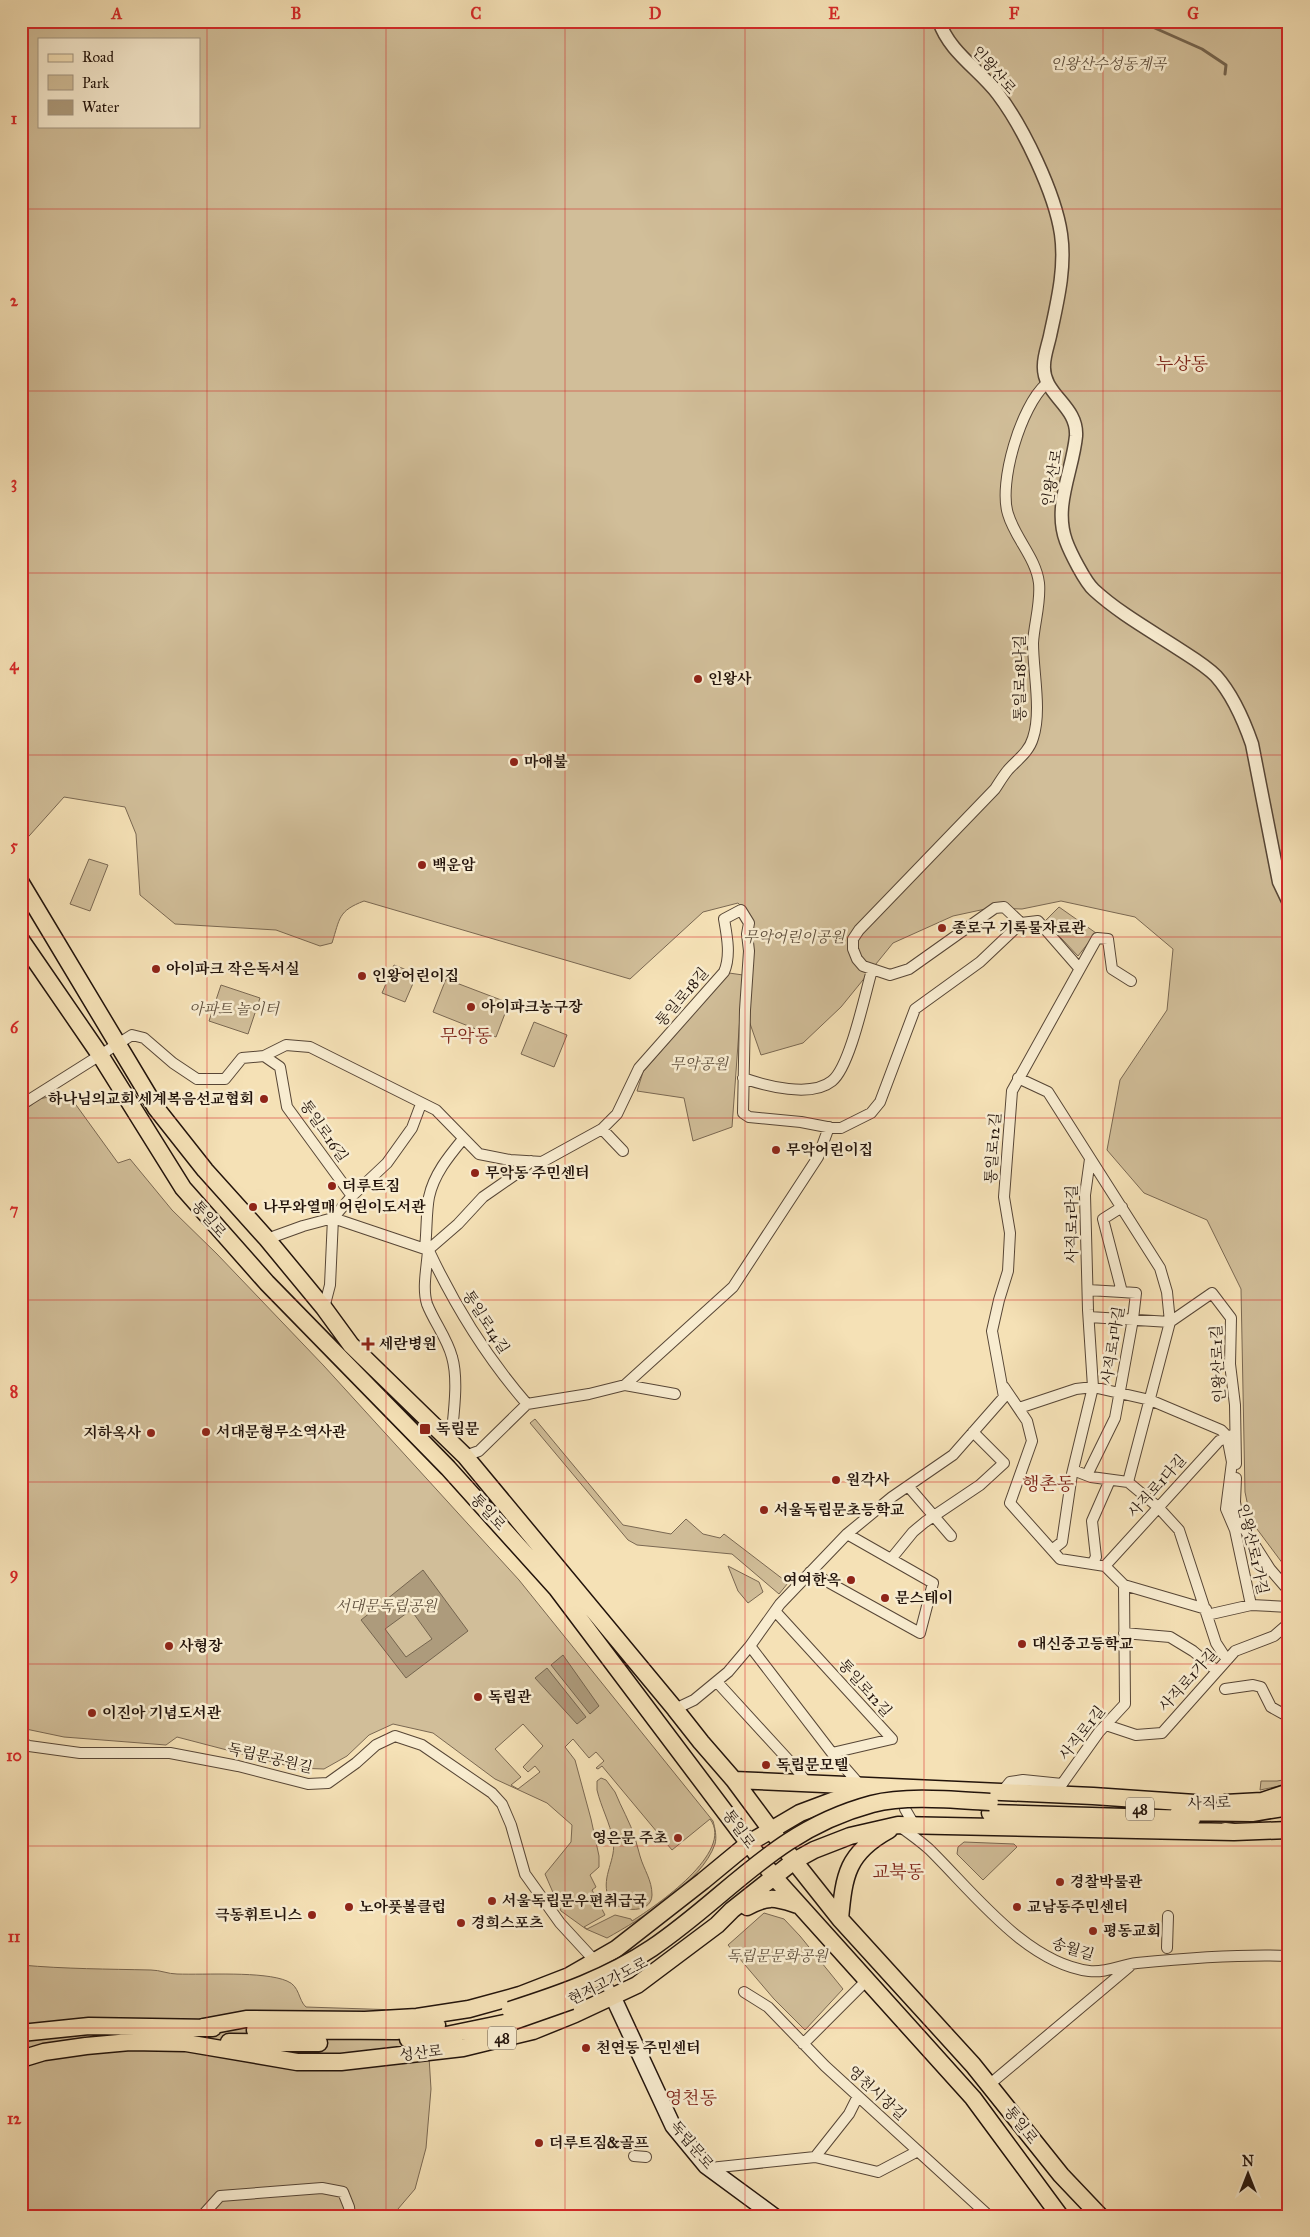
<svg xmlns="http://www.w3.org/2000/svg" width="1310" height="2237" viewBox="0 0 1310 2237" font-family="'IM FELL Great Primer','Noto Serif KR',serif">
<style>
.green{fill:#d1be99;stroke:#7a6852;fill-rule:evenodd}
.water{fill:#ad9b7c;stroke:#75654f;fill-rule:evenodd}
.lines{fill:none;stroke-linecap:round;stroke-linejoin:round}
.stream{stroke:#75654f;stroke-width:3}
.minor-casing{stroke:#574636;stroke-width:12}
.tertiary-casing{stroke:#574636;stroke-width:15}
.secondary-casing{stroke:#22130b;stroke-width:18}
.primary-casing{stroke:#22130b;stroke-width:19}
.minor{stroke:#f8ecd0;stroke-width:10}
.tertiary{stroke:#f8ecd0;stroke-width:12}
.secondary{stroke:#f8ecd0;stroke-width:15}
.primary{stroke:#f5e1b6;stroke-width:16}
.primary-bridge-casing{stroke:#22130b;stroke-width:19;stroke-linecap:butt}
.primary-bridge{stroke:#f5e1b6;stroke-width:16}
.grid{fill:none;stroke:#d62828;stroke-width:1;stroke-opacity:0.55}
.poi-dot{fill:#8f2418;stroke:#f8ecd0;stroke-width:2}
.labels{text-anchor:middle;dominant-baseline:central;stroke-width:5;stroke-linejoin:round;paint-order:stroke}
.shield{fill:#f8ecd0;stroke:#625446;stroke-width:1}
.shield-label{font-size:14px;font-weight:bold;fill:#22130b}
.park-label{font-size:15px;font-style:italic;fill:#5f4f3d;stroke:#f8ecd0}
.street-label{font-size:15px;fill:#22130b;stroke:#f8ecd0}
.poi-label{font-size:15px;font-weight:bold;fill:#22130b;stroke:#f8ecd0;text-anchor:start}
.quarter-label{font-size:18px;fill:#7a1f14;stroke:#f8ecd0}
.neatline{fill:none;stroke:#d62828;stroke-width:2}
.grid-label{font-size:16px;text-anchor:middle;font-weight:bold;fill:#d62828}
</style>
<rect width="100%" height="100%" fill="#f5e1b6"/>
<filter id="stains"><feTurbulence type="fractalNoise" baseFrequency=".004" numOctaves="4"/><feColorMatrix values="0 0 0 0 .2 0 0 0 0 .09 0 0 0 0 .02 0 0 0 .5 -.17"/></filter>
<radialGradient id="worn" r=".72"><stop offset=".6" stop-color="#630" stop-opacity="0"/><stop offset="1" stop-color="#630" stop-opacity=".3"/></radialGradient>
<!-- green -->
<path class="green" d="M 21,21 L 1289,21 L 1289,90 L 1285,96 L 1289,98 L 1289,1572 L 1251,1521 L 1245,1492 L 1241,1289 L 1207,1220 L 1144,1193 L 1107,1150 L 1120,1080 L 1167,1010 L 1173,949 L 1135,917 L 1061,901 L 1022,909 L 990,908 L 953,916 L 893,943 L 841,1007 L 803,1043 L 761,1055 L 747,1015 L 746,911 L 738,903 L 703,912 L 630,979 L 364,901 C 338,911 340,918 332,943 L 320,946 L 276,930 L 175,924 L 140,895 L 136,834 L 125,807 L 64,797 L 21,845 ZM 39,39 L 199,39 L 199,126 L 39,126 Z
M 89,859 L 108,865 L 90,911 L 70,904 Z
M 1059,907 L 1096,933 L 1078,956 L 1045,921 Z
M 394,965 L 417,974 L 405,1002 L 382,993 Z
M 729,973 L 743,975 L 732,1127 L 693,1141 L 684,1098 L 637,1091 L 643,1072 Z
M 446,979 L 509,1003 L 496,1037 L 433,1012 Z
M 221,985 L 260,998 L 248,1034 L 209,1021 Z
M 534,1022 L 567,1035 L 554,1067 L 521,1054 Z
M 58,1095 L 71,1098 L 118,1163 L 130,1159 L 172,1210 L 217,1254 L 324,1366 L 519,1580 L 713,1821 C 715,1828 717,1837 715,1844 C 702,1882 641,1919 607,1938 L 586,1929 L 561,1911 L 545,1874 L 571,1842 L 572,1825 L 547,1803 L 495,1779 L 433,1733 L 393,1724 L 369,1735 L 347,1756 L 324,1769 L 296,1768 L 177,1737 L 166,1745 L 64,1737 L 21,1728 L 21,1113 L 39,1099 ZM 523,1724 L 543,1746 L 523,1767 L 528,1772 L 535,1766 L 540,1772 L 518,1789 L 511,1785 L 521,1777 L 495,1749 ZM 573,1739 L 589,1758 L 596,1752 L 604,1761 L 596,1768 L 598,1769 L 602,1766 L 672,1850 L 710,1819 C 735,1852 656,1906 632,1921 L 631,1919 L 615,1915 L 587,1929 L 584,1927 L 605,1915 L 592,1890 L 596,1887 L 590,1875 L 599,1867 L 599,1856 L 591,1819 L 575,1760 L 565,1747 Z
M 535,1419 L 623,1525 L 671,1534 L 686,1519 L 703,1534 L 720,1538 L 724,1534 L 788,1583 L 779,1594 L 732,1554 L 637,1545 L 628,1540 L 530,1423 Z
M 728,1566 L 759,1582 L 763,1592 L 748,1603 L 738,1591 Z
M 601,1778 L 606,1780 L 615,1792 C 621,1807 630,1822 635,1838 C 637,1844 638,1850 640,1856 C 644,1870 652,1880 652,1895 C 652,1916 613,1912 608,1896 C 601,1876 617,1859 613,1840 C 610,1823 601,1807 597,1790 L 597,1781 Z
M 1289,1779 L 1289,1784 L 1260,1790 L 1261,1781 L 1277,1781 Z
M 964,1842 L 1014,1844 L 1017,1847 L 983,1880 L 957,1854 L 958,1847 Z
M 764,1913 L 784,1919 L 800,1936 L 843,1989 L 805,2030 L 774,1999 L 728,1945 Z
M 21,1965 C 65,1969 108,1969 151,1970 C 160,1970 168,1974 177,1974 C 205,1975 264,1971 287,1981 C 300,1986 298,2000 306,2007 L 398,2010 L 429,2057 L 431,2089 L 426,2148 L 415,2189 L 392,2216 L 21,2216 Z"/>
<!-- water -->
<path class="water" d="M 423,1570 L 468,1631 L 406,1678 L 361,1620 ZM 411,1610 L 432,1639 L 406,1657 L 385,1629 Z
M 563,1655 L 599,1706 L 590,1714 L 551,1665 Z
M 547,1668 L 586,1717 L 577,1724 L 535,1678 Z"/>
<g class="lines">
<!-- stream -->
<path class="stream" d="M 1139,21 L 1202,49 L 1226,65 L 1225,74"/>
<defs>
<path id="minor" d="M 1021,923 L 1004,907 L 995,908 L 909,969 L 890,975 L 863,966 L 857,959 L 853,949 L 853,939 L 859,930 L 995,789 C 999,783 1003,776 1008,770 C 1017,760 1029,752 1033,738 C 1042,711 1033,672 1033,643 C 1034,624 1041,603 1039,583 C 1036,558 1015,538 1008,514 C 998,483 1021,406 1046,384
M 264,1056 L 280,1067 L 287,1107 L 352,1196
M 743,1078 C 766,1086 811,1098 832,1081 C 850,1067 865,994 872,970
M 1018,1078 L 1048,1092 L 1160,1268 L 1167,1292 L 1170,1322 L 1128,1482 L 1158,1507 L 1179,1530 L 1216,1643 L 1227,1660
M 21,1105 L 132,1035 L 144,1038 L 173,1063 L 197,1079 L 225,1079 L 242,1058 L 264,1056 L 286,1045 L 310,1047 L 436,1110 L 479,1154 L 510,1160 L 542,1162 L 602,1129 L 617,1114 L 639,1068 L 724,972 C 731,956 727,936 724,919 L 741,910 L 749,923 L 747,934 L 749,951 L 745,1010 L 743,1113 L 749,1117 L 801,1122 L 832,1128 L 841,1128 L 871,1113 L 880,1102 L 915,1009 L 980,962 L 1021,923 L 1038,921 L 1079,968
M 602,1129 L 623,1151
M 267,1239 L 303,1226 L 333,1218 L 352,1196 L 387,1163 L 412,1128 L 421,1104
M 425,1248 C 427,1231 426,1213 429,1197 C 434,1174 449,1156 463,1139
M 429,1251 C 455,1306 487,1358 527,1404
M 1088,1290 L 1122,1292
M 324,1308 L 330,1285 L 333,1218 L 428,1250
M 1089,1317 L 1170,1322
M 1170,1322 L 1212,1293 L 1231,1318 L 1230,1364 L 1235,1405 L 1236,1464
M 625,1385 L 733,1287 L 818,1157 L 829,1127
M 1019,1408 L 1076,1389 L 1093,1387 L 1150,1400 L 1221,1430 L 1227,1436 L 1232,1462 L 1226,1509 L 1235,1530 L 1251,1605
M 451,1442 C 453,1417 459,1381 452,1357 C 447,1338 434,1322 427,1304 C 422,1288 427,1267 428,1250 L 458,1224 L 483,1197 L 519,1172 L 531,1161
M 465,1456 L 479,1451 L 527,1404 L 589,1394 L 625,1385 L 675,1394
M 1073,1470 L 1091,1477 L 1128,1482
M 1087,1475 L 1115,1418 L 1133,1319 L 1136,1293 L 1122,1292 L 1103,1219 L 1122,1207
M 1236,1478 L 1235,1502 L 1238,1519 L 1270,1569 L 1289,1591
M 908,1486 L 951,1536
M 1052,1550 L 1062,1542 L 1072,1474 L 1093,1387 L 1088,1310 L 1085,1195 L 1090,1159
M 891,1559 L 913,1532 L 925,1522 L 980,1485 L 1004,1463 L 973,1432
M 1092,1564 L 1096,1557 L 1092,1521 L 1110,1480
M 1105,1566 L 1219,1441 L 1232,1435
M 810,1572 L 920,1633 L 933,1583 L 847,1534
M 1124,1585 L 1206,1609
M 775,1611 L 892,1739 L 832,1753
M 1207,1615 L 1251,1605 L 1289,1607
M 1124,1633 L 1170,1637 L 1193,1651 L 1217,1671
M 750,1646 L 832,1753 L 860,1785
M 717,1682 L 793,1765 L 808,1784
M 1225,1689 L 1253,1685 L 1261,1687 L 1271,1707 L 1289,1717
M 675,1709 L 694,1700 L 728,1672 L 750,1646 L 780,1604 L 847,1534 L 892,1497 L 953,1455 L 1004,1397 L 992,1331 L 999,1300 L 1008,1271 L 1010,1233 L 1004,1197 L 1012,1091 L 1097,938 L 1108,939 L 1112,969 L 1131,981
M 1106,1725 L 1136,1735 L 1162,1733 L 1235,1651 L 1274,1636 L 1289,1623
M 21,1742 L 29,1746 L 80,1753 L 170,1753 L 238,1766 L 308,1784 L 328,1783 L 356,1763 L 376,1745 L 395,1736 L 422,1745 L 492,1793 L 502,1804 L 511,1825 L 525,1874 L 560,1923 L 595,1961 L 613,1997
M 1001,1793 L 1010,1782 L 1023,1780 L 1062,1784 L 1099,1732 L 1125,1704 L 1124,1585 L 1105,1566 L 1060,1559 L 1010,1503 L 1032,1441 L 1027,1421 L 1004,1387
M 906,1796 L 905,1809 L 916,1828
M 899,1826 C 909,1833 920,1841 929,1849 C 973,1892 1026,1963 1089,1971 C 1107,1973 1120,1965 1137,1963 C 1188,1958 1238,1954 1289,1956
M 1167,1948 L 1168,1916
M 744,1992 L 768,2007 L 825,2066 L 989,2216
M 803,2044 L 866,1981
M 990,2084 L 1129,1967
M 634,2156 L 646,2157
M 815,2157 L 849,2114 L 858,2096
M 710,2168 L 815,2157 L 878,2172 L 918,2151
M 202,2216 L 220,2196 L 322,2188 L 343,2192 L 349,2207 L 350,2216"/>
<path id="tertiary" d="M 939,21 C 949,52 979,69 998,94 C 1023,127 1055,193 1061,234 C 1066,268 1057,303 1050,336 C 1048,345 1044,356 1044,365 C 1042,395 1078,405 1076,436 C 1073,470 1053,506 1066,541 C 1070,552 1085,582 1094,590 C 1120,614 1155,633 1185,653 C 1196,660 1207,667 1216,676 C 1232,694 1244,721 1252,744 L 1279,882 L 1289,903"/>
<path id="secondary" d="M 613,1997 L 673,2126 L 706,2166 L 774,2216"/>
<path id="primary" d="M 21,883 L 156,1108 L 205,1170 L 267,1239 L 324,1308 L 351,1345 L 465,1456 L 675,1709 L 701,1742 L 734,1780 L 794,1861 L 840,1919 L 973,2065 L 1061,2175 L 1100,2216
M 21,940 L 100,1055 L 183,1188 L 267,1283 L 448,1468 L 557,1589 L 774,1877 L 973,2098 L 1060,2216
M 734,1780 L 1093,1796 L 1195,1803
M 1225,1803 L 1262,1801 L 1289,1792
M 1179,1812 L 1252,1813 L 1289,1807
M 990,1813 L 1192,1819
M 1225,1831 L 1234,1832 L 1289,1830
M 747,1907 C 769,1895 775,1898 798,1905
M 840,1919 C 844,1875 847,1853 889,1830
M 203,2027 L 246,2019 L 365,2020 L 417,2017 L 469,2009 L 520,1995 L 569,1976 L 616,1949 L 703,1881 L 749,1843 L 800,1813 L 832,1801 L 908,1788
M 255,2030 L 396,2031 L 437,2025
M 21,2033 L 89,2026 L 213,2028
M 408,2039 L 432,2038 L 514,2021
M 229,2042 L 319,2043
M 21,2059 L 44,2052 L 86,2046 L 130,2042 L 186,2043 L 297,2062 L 341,2062 L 463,2048 L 533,2031 L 575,2014 L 637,1985 L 717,1925 L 732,1910 L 794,1861 L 814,1850 L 850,1836 L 898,1825 L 1234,1832"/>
</defs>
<!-- minor casing -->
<use href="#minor" class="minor-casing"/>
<!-- tertiary casing -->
<use href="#tertiary" class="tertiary-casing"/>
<!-- secondary casing -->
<use href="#secondary" class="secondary-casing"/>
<!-- primary casing -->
<use href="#primary" class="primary-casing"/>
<!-- minor -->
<use href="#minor" class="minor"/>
<!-- tertiary -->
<use href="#tertiary" class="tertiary"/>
<!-- secondary -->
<use href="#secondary" class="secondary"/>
<!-- primary -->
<use href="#primary" class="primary"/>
<defs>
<path id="primary-bridge" d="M 510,2010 C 560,1994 609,1977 652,1948 C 730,1895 775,1830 872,1804 C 907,1795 954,1800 990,1802
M 514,2021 L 571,2001"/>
</defs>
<!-- primary-bridge casing -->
<use href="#primary-bridge" class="primary-bridge-casing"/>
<!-- primary-bridge -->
<use href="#primary-bridge" class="primary-bridge"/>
</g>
<!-- grid -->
<path class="grid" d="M 207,21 L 207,2216M 386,21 L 386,2216M 565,21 L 565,2216M 745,21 L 745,2216M 924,21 L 924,2216M 1103,21 L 1103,2216M 21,209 L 1289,209M 21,391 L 1289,391M 21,573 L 1289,573M 21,755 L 1289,755M 21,937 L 1289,937M 21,1118 L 1289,1118M 21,1300 L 1289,1300M 21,1482 L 1289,1482M 21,1664 L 1289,1664M 21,1846 L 1289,1846M 21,2028 L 1289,2028"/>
<!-- markers -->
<g class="poi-dot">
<circle cx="698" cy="679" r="5"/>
<circle cx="514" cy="762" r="5"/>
<circle cx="422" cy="865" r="5"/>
<circle cx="942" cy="928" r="5"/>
<circle cx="156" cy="969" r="5"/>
<circle cx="362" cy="976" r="5"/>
<circle cx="471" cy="1007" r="5"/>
<circle cx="264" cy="1099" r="5"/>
<circle cx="776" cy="1150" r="5"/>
<circle cx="475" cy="1173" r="5"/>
<circle cx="332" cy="1186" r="5"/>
<circle cx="253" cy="1207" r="5"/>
<path d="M365.5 1336.5h5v5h5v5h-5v5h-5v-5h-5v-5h5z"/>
<rect x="419" y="1423" width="12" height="12" rx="2.5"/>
<circle cx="206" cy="1432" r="5"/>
<circle cx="151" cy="1433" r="5"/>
<circle cx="836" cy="1480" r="5"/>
<circle cx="764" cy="1510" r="5"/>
<circle cx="851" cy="1580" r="5"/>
<circle cx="885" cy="1598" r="5"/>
<circle cx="1022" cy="1644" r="5"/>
<circle cx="169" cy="1646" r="5"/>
<circle cx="478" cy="1697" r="5"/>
<circle cx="92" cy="1713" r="5"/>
<circle cx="766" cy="1765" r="5"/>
<circle cx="678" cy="1838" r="5"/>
<circle cx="1060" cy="1882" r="5"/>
<circle cx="492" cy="1901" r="5"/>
<circle cx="349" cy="1907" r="5"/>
<circle cx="1017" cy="1907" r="5"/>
<circle cx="312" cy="1915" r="5"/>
<circle cx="461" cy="1923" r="5"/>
<circle cx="1093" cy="1931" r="5"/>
<circle cx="586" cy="2048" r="5"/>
<circle cx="539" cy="2143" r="5"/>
</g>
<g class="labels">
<!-- shield labels -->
<g class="shield">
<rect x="1126" y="1797.5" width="28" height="23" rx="4"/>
<rect x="488" y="2026.5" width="28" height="23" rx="4"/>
</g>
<g class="shield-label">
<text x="1140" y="1809">48</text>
<text x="502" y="2038">48</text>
</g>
<!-- park labels -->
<g class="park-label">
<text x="1108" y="64">인왕산수성동계곡</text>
<text x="794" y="937">무악어린이공원</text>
<text x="234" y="1009">아파트 놀이터</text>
<text x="699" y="1064">무악공원</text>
<text x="386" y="1606">서대문독립공원</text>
<text x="777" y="1956">독립문문화공원</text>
</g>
<!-- street labels -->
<g class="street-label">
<text transform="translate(994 70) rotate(49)">인왕산로</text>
<text transform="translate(1052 478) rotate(-80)">인왕산로</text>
<text transform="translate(1020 678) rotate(-90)">통일로18나길</text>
<text transform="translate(682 997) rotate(-49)">통일로18길</text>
<text transform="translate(324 1131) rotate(55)">통일로16길</text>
<text transform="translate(993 1148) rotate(-86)">통일로12길</text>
<text transform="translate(209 1219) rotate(49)">통일로</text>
<text transform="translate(1072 1224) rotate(-90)">사직로1라길</text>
<text transform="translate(486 1322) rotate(57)">통일로14길</text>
<text transform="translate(1113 1345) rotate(-81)">사직로1마길</text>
<text transform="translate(1218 1364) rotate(-93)">인왕산로1길</text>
<text transform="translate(1157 1486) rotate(-48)">사직로1다길</text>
<text transform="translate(488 1512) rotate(48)">통일로</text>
<text transform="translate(1253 1549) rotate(77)">인왕산로1가길</text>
<text transform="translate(1188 1680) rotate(-48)">사직로1가길</text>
<text transform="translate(865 1688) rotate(48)">통일로12길</text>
<text transform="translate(1082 1733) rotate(-52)">사직로1길</text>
<text transform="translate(270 1758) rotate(13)">독립문공원길</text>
<text transform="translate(1209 1803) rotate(-2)">사직로</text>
<text transform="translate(739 1829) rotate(54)">통일로</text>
<text transform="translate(1073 1949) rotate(17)">송월길</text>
<text transform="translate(608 1981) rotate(-27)">현저고가도로</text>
<text transform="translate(421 2053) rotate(-7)">성산로</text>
<text transform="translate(877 2093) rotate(42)">영천시장길</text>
<text transform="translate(1021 2125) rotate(52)">통일로</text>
<text transform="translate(692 2145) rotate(50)">독립문로</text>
</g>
<!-- poi labels -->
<g class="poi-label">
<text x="708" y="679">인왕사</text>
<text x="524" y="762">마애불</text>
<text x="432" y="865">백운암</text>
<text x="952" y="928">종로구 기록물자료관</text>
<text x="166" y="969">아이파크 작은독서실</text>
<text x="372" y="976">인왕어린이집</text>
<text x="481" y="1007">아이파크농구장</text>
<text x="254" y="1099" text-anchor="end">하나님의교회 세계복음선교협회</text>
<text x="786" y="1150">무악어린이집</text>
<text x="485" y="1173">무악동 주민센터</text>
<text x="342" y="1186">더루트짐</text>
<text x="263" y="1207">나무와열매 어린이도서관</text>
<text x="379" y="1344">세란병원</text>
<text x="436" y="1429">독립문</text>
<text x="216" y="1432">서대문형무소역사관</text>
<text x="141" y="1433" text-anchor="end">지하옥사</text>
<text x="846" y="1480">원각사</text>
<text x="774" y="1510">서울독립문초등학교</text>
<text x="841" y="1580" text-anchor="end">여여한옥</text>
<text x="895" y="1598">문스테이</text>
<text x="1032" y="1644">대신중고등학교</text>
<text x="179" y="1646">사형장</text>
<text x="488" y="1697">독립관</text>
<text x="102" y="1713">이진아 기념도서관</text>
<text x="776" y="1765">독립문모텔</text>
<text x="668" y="1838" text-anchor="end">영은문 주초</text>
<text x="1070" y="1882">경찰박물관</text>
<text x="502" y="1901">서울독립문우편취급국</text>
<text x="359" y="1907">노아풋볼클럽</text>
<text x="1027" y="1907">교남동주민센터</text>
<text x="302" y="1915" text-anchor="end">극동휘트니스</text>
<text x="471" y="1923">경희스포츠</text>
<text x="1103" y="1931">평동교회</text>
<text x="596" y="2048">천연동 주민센터</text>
<text x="549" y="2143">더루트짐&amp;골프</text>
</g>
<!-- quarter labels -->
<g class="quarter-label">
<text x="1182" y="364">누상동</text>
<text x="466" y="1036">무악동</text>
<text x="1048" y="1484">행촌동</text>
<text x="898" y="1872">교북동</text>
<text x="691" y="2098">영천동</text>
</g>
</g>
<!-- margin -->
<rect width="1310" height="2237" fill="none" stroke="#f5e1b6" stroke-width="55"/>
<!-- legend -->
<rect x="38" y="38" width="162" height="90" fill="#f8ecd0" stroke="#a29581"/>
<rect x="48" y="54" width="25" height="8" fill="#f5e1b6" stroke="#a29581"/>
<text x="82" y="62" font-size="15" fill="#22130b">Road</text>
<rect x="48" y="75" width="25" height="15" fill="#d1be99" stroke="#a29581"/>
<text x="82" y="88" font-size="15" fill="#22130b">Park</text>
<rect x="48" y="100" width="25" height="15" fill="#ad9b7c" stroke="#a29581"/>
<text x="82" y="112" font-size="15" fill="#22130b">Water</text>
<!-- north arrow -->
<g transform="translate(1248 2174)" stroke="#f8ecd0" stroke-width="4" paint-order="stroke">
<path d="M0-4L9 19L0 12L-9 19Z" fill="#22130b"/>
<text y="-8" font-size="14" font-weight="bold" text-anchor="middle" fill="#22130b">N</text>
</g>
<rect x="28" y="28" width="1254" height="2182" class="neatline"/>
<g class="grid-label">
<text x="117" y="19">A</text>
<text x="296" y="19">B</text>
<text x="476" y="19">C</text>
<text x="655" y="19">D</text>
<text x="834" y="19">E</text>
<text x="1014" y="19">F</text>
<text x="1193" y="19">G</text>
<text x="14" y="124">1</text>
<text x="14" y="306">2</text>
<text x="14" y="488">3</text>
<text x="14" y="670">4</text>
<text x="14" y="851">5</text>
<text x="14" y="1033">6</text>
<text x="14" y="1215">7</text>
<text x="14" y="1397">8</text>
<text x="14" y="1579">9</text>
<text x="14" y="1761">10</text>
<text x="14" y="1942">11</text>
<text x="14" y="2124">12</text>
</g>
<rect width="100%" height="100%" filter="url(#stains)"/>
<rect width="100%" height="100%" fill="url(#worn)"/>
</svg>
